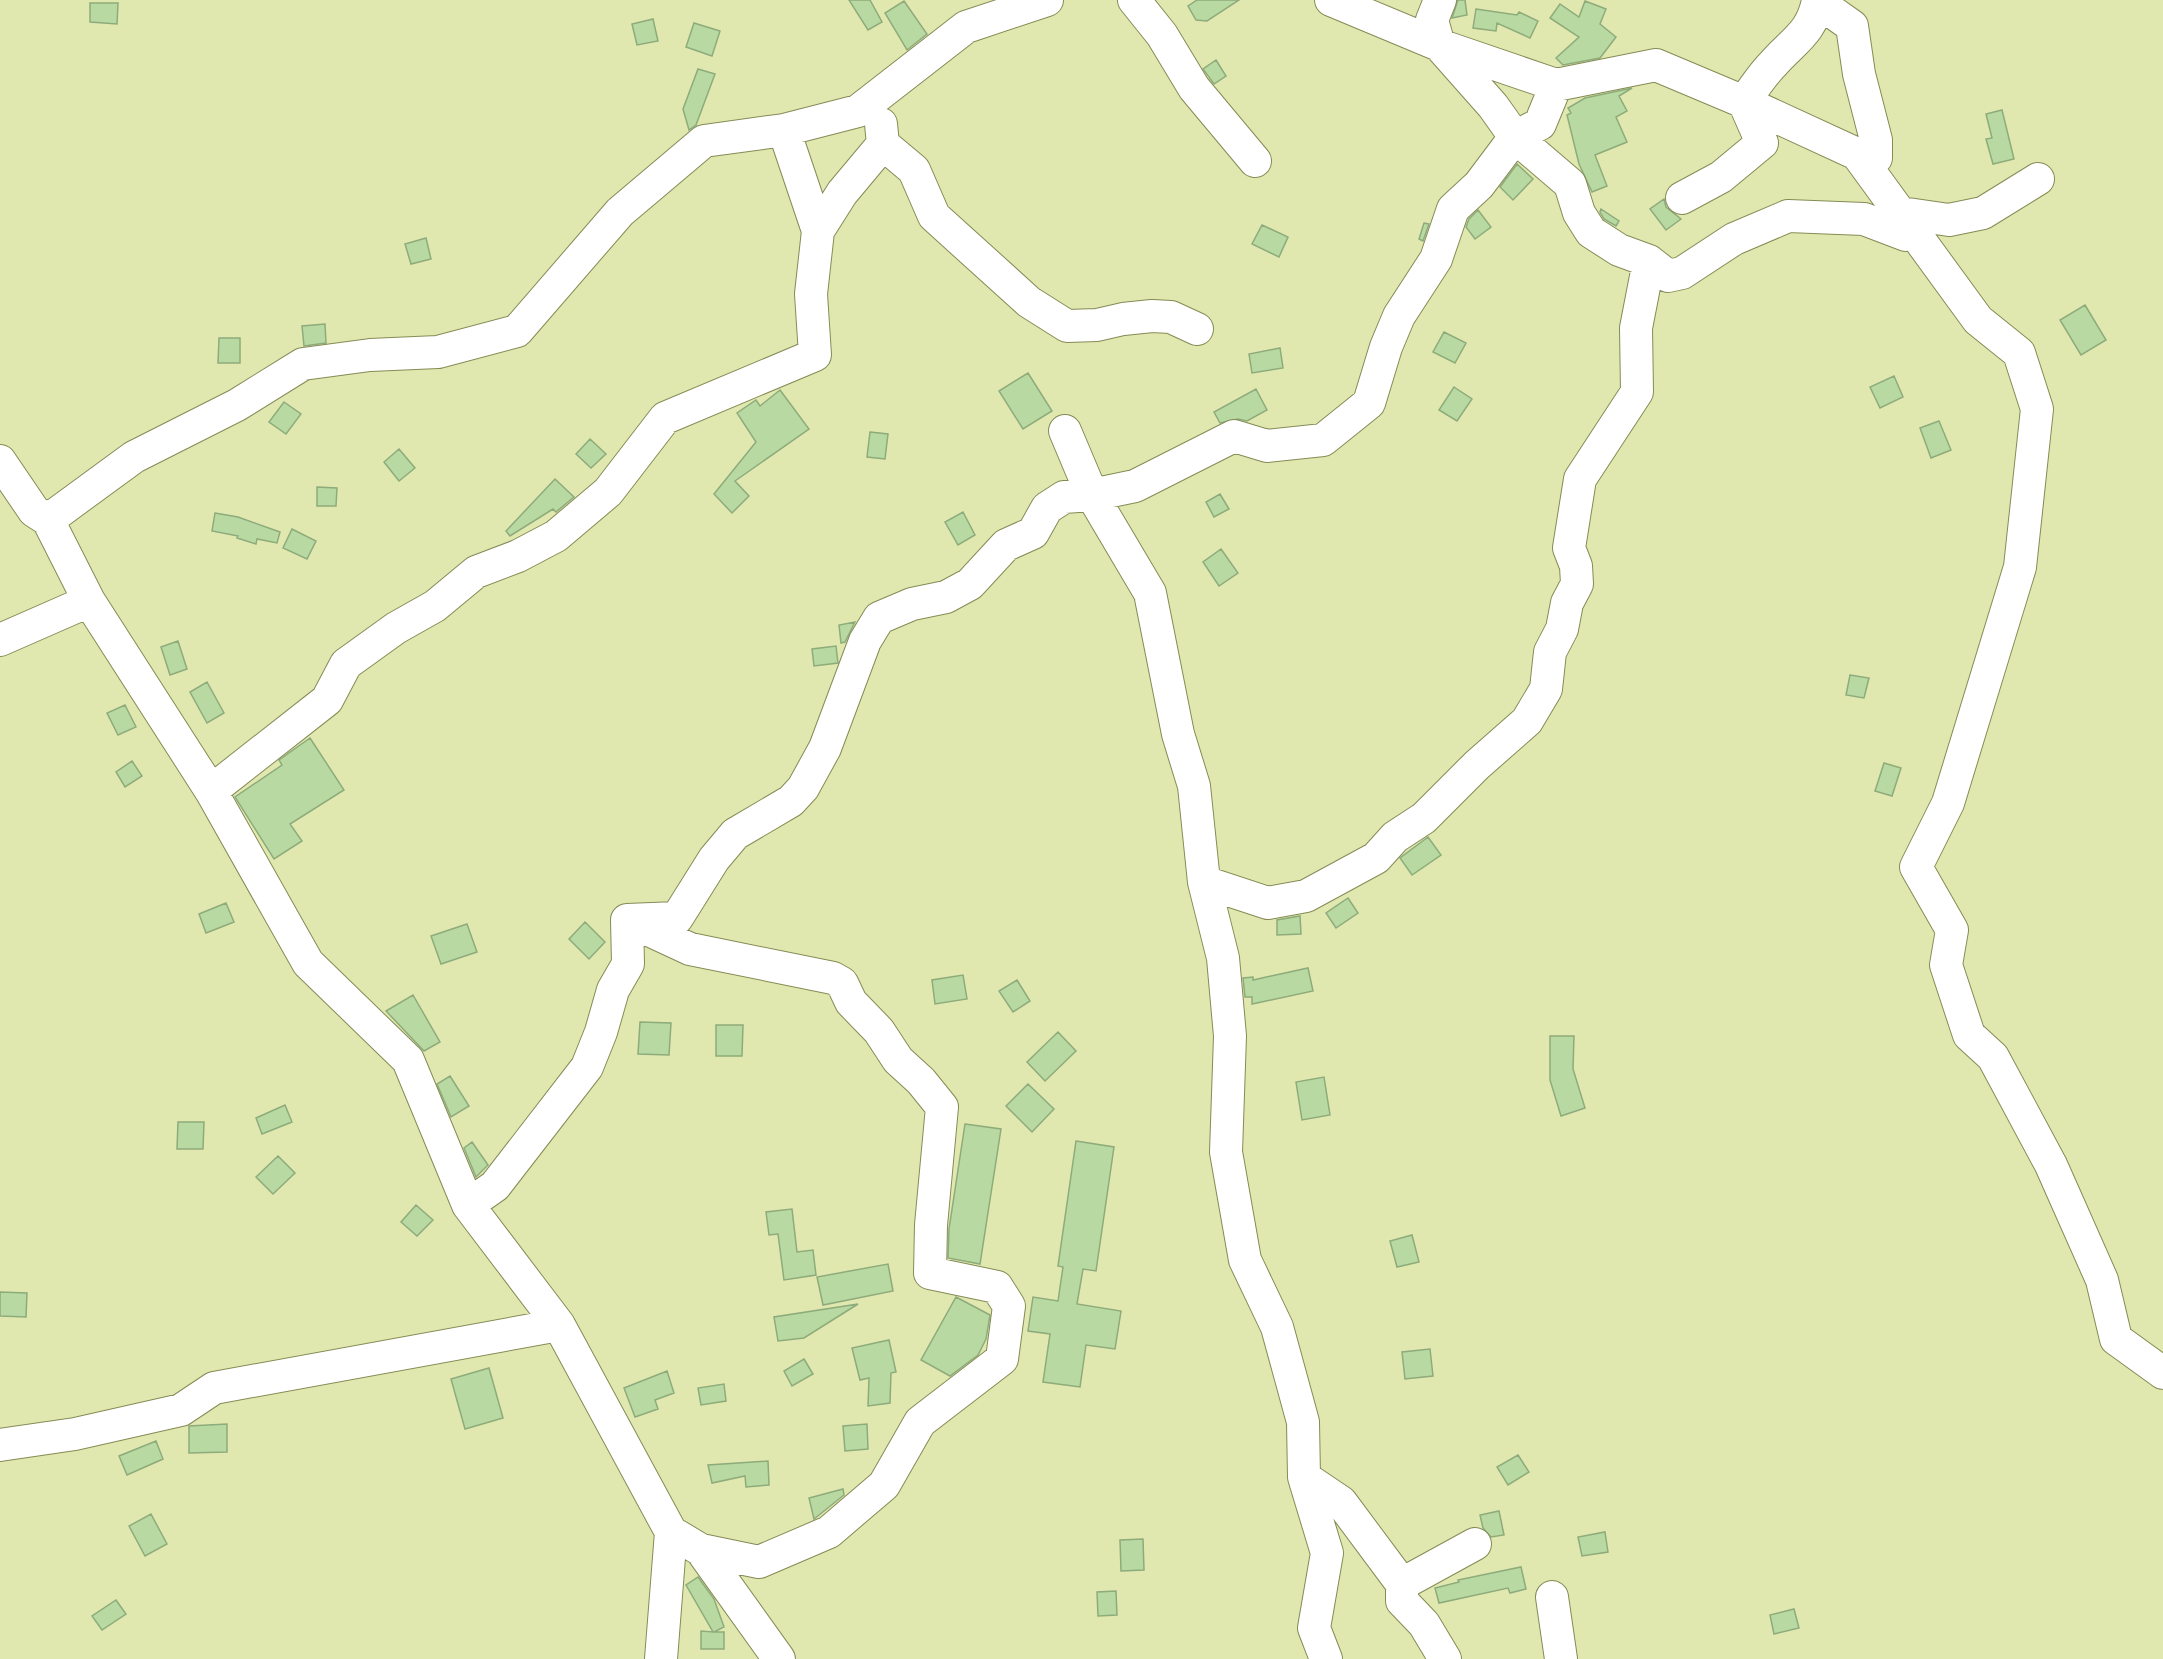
<svg xmlns="http://www.w3.org/2000/svg" width="2163" height="1659" viewBox="0 0 2163 1659" font-family="Inter,sans-serif">
<style>
.building{fill:#b8d9a2;stroke:#8eab7b;stroke-width:1.5}
.lines{fill:none;stroke-linecap:round;stroke-linejoin:round}
.minor-casing{stroke:#858b55;stroke-width:34}
.minor{stroke:#fff;stroke-width:32}
</style>
<rect width="100%" height="100%" fill="#e1e8af"/>
<!-- building -->
<path class="building" d="M 849,0 L 870,0 L 882,22 L 868,30 Z
M 1197,0 L 1239,0 L 1207,21 L 1196,20 L 1188,6 Z
M 1458,0 L 1465,0 L 1467,15 L 1452,18 Z
M 904,1 L 927,34 L 907,50 L 885,13 Z
M 1585,1 L 1606,9 L 1600,24 L 1616,37 L 1600,58 L 1563,65 L 1556,58 L 1579,37 L 1550,18 L 1560,4 L 1579,17 Z
M 90,3 L 118,3 L 117,24 L 90,22 Z
M 1476,9 L 1517,15 L 1519,12 L 1538,21 L 1530,38 L 1497,23 L 1496,31 L 1473,28 Z
M 653,19 L 658,41 L 637,45 L 632,24 Z
M 694,23 L 720,31 L 712,56 L 686,47 Z
M 1216,60 L 1226,76 L 1214,84 L 1203,69 Z
M 698,69 L 715,74 L 696,125 L 689,130 L 683,109 Z
M 1632,88 L 1619,96 L 1627,111 L 1616,117 L 1627,142 L 1595,155 L 1607,186 L 1592,192 L 1579,164 L 1567,115 L 1571,113 L 1568,108 L 1585,98 Z
M 2002,110 L 2014,159 L 1993,164 L 1986,139 L 1992,138 L 1986,114 Z
M 1517,164 L 1533,179 L 1513,200 L 1500,187 Z
M 1664,199 L 1666,207 L 1681,219 L 1666,230 L 1650,209 Z
M 1601,209 L 1619,221 L 1616,226 L 1604,219 L 1600,212 Z
M 1478,210 L 1491,227 L 1475,239 L 1466,227 L 1469,219 Z
M 1424,223 L 1429,224 L 1423,241 L 1419,239 Z
M 1262,225 L 1288,237 L 1279,257 L 1252,244 Z
M 426,238 L 431,259 L 411,264 L 405,244 Z
M 2085,305 L 2106,340 L 2081,355 L 2060,320 Z
M 325,324 L 326,343 L 304,346 L 302,326 Z
M 1444,332 L 1466,343 L 1455,363 L 1433,352 Z
M 219,338 L 240,338 L 240,363 L 218,363 Z
M 1280,348 L 1283,368 L 1252,373 L 1249,354 Z
M 1028,373 L 1052,411 L 1023,429 L 999,391 Z
M 1894,376 L 1903,397 L 1880,408 L 1870,387 Z
M 1454,387 L 1472,399 L 1457,421 L 1439,410 Z
M 1256,389 L 1267,410 L 1247,421 L 1238,419 L 1220,423 L 1214,412 Z
M 780,390 L 809,429 L 735,481 L 749,496 L 732,513 L 714,494 L 756,442 L 737,413 L 756,400 L 760,406 Z
M 284,402 L 301,414 L 286,434 L 269,422 Z
M 1939,421 L 1951,450 L 1931,458 L 1920,428 Z
M 870,432 L 888,434 L 885,459 L 867,457 Z
M 590,439 L 606,454 L 591,468 L 576,454 Z
M 399,449 L 415,468 L 399,481 L 384,462 Z
M 555,479 L 574,497 L 556,512 L 553,509 L 510,536 L 506,531 Z
M 317,487 L 337,488 L 336,506 L 317,506 Z
M 1220,494 L 1229,509 L 1214,517 L 1206,502 Z
M 963,512 L 975,535 L 958,545 L 945,522 Z
M 215,513 L 238,517 L 280,532 L 277,543 L 257,539 L 256,544 L 237,538 L 238,536 L 212,531 Z
M 292,529 L 316,541 L 307,559 L 283,548 Z
M 1221,549 L 1238,573 L 1219,586 L 1203,562 Z
M 855,622 L 845,642 L 841,643 L 839,625 Z
M 178,641 L 187,669 L 170,675 L 161,647 Z
M 836,646 L 838,663 L 814,666 L 812,649 Z
M 1850,675 L 1869,678 L 1864,698 L 1846,695 Z
M 207,682 L 224,713 L 207,723 L 190,692 Z
M 125,705 L 136,727 L 118,735 L 107,713 Z
M 310,738 L 344,790 L 290,824 L 302,841 L 274,859 L 235,797 L 282,765 L 279,760 Z
M 132,761 L 142,776 L 125,787 L 116,772 Z
M 1884,763 L 1901,768 L 1892,796 L 1875,791 Z
M 1428,837 L 1441,855 L 1412,875 L 1400,858 Z
M 1348,898 L 1358,913 L 1336,928 L 1326,913 Z
M 226,903 L 234,922 L 206,933 L 199,914 Z
M 1300,916 L 1301,934 L 1277,935 L 1277,920 Z
M 585,922 L 605,942 L 589,959 L 569,939 Z
M 467,924 L 477,952 L 441,964 L 431,936 Z
M 1308,968 L 1313,991 L 1252,1004 L 1252,997 L 1245,997 L 1243,978 L 1253,977 L 1253,980 Z
M 963,975 L 967,999 L 935,1004 L 932,980 Z
M 1017,980 L 1030,1001 L 1013,1012 L 999,991 Z
M 413,995 L 440,1042 L 424,1051 L 386,1011 Z
M 640,1022 L 671,1023 L 669,1055 L 638,1054 Z
M 716,1025 L 743,1025 L 742,1056 L 716,1056 Z
M 1058,1032 L 1076,1051 L 1045,1081 L 1027,1062 Z
M 1550,1036 L 1574,1036 L 1573,1069 L 1585,1108 L 1561,1116 L 1550,1080 Z
M 450,1076 L 469,1106 L 451,1117 L 437,1084 Z
M 1324,1077 L 1330,1115 L 1302,1120 L 1296,1082 Z
M 1028,1084 L 1054,1109 L 1032,1132 L 1006,1106 Z
M 285,1105 L 292,1122 L 262,1134 L 256,1118 Z
M 178,1122 L 204,1122 L 203,1149 L 177,1149 Z
M 965,1124 L 1001,1129 L 980,1264 L 948,1258 L 949,1229 Z
M 1076,1141 L 1114,1147 L 1096,1271 L 1083,1269 L 1077,1304 L 1121,1311 L 1115,1349 L 1086,1345 L 1080,1387 L 1043,1382 L 1050,1334 L 1028,1331 L 1033,1297 L 1058,1301 L 1063,1267 L 1058,1266 Z
M 472,1142 L 488,1165 L 476,1177 L 464,1148 Z
M 278,1156 L 295,1173 L 273,1194 L 256,1177 Z
M 416,1205 L 433,1220 L 417,1236 L 401,1222 Z
M 792,1209 L 797,1252 L 813,1250 L 816,1275 L 784,1280 L 778,1234 L 769,1235 L 766,1212 Z
M 1412,1235 L 1419,1262 L 1397,1267 L 1390,1241 Z
M 888,1264 L 893,1291 L 823,1305 L 817,1277 Z
M 0,1292 L 27,1293 L 26,1317 L 0,1316 Z
M 956,1297 L 990,1315 L 986,1339 L 978,1355 L 950,1376 L 921,1360 Z
M 858,1304 L 804,1338 L 778,1341 L 774,1317 Z
M 889,1340 L 896,1372 L 891,1373 L 890,1403 L 868,1406 L 869,1378 L 860,1380 L 852,1348 Z
M 1430,1349 L 1433,1376 L 1405,1379 L 1402,1352 Z
M 804,1359 L 813,1374 L 792,1386 L 784,1371 Z
M 489,1368 L 503,1418 L 465,1429 L 451,1379 Z
M 667,1371 L 674,1393 L 655,1400 L 658,1409 L 635,1417 L 624,1388 Z
M 724,1384 L 726,1401 L 701,1405 L 698,1388 Z
M 227,1424 L 227,1452 L 189,1453 L 189,1426 Z
M 867,1424 L 868,1449 L 845,1451 L 843,1426 Z
M 156,1441 L 163,1459 L 127,1475 L 119,1456 Z
M 1518,1455 L 1529,1472 L 1508,1485 L 1497,1467 Z
M 768,1461 L 769,1485 L 746,1487 L 745,1476 L 712,1483 L 708,1465 Z
M 843,1489 L 844,1495 L 814,1519 L 809,1498 Z
M 1499,1511 L 1504,1535 L 1491,1537 L 1483,1528 L 1480,1515 Z
M 151,1514 L 167,1544 L 145,1556 L 129,1526 Z
M 1605,1532 L 1608,1552 L 1582,1556 L 1578,1537 Z
M 1143,1539 L 1144,1570 L 1121,1571 L 1120,1540 Z
M 1521,1567 L 1526,1589 L 1510,1593 L 1508,1588 L 1439,1603 L 1435,1588 L 1459,1582 L 1458,1580 Z
M 698,1577 L 714,1599 L 724,1627 L 714,1632 L 724,1632 L 724,1649 L 701,1649 L 701,1631 L 713,1632 L 686,1585 Z
M 1116,1591 L 1117,1615 L 1098,1616 L 1097,1592 Z
M 116,1600 L 126,1614 L 102,1630 L 92,1616 Z
M 1794,1609 L 1799,1628 L 1774,1634 L 1770,1615 Z"/>
<g class="lines">
<defs>
<path id="minor" d="M 1134,0 L 1162,35 L 1194,88 L 1255,161
M 1331,0 L 1439,45 L 1556,85 L 1656,65 L 1744,102 L 1857,154 L 1978,320 L 2019,353 L 2037,409 L 2020,567 L 1948,803 L 1916,867 L 1952,930 L 1946,965 L 1969,1035 L 1993,1057 L 2051,1165 L 2102,1280 L 2116,1339 L 2163,1373
M 1818,2 L 1852,26 L 1859,74 L 1876,140 L 1876,158 L 1857,154
M 883,144 L 914,170 L 934,216 L 1029,302 L 1067,326 L 1097,325 L 1123,319 L 1152,316 L 1171,317 L 1197,329
M 1682,198 L 1721,177 L 1762,143 L 1744,102 C 1753,89 1762,75 1773,64 C 1794,40 1812,33 1818,0
M 818,231 L 842,193 L 883,144 L 881,124
M 1649,261 L 1668,276 L 1682,273 L 1734,239 L 1788,216 L 1864,219 L 1906,235 L 1901,213 L 1949,220 L 1983,213 L 2038,179
M 1065,431 L 1092,495 L 1135,486 L 1234,436 L 1267,446 L 1323,440 L 1369,403 L 1386,347 L 1399,316 L 1436,259 L 1453,209 L 1479,185 L 1515,137 L 1540,124 L 1556,85
M 0,461 L 34,511 L 48,520 L 89,601 L 211,791 L 308,963 L 408,1060 L 468,1205 L 559,1325 L 671,1532 L 701,1550 L 779,1659
M 48,520 L 134,457 L 237,405 L 303,364 L 370,355 L 438,352 L 517,331 L 620,212 L 704,141 L 784,130 L 858,111 L 966,27 L 1047,0
M 0,640 L 89,601
M 211,791 L 327,700 L 346,664 L 396,628 L 435,606 L 476,572 L 518,556 L 556,536 L 608,492 L 665,418 L 815,355 L 811,294 L 818,231 L 784,130
M 1204,882 L 1268,903 L 1306,896 L 1376,858 L 1395,837 L 1424,818 L 1477,765 L 1527,721 L 1546,689 L 1550,652 L 1562,629 L 1567,603 L 1577,584 L 1576,566 L 1569,548 L 1580,479 L 1637,392 L 1636,328 L 1649,261 L 1619,250 L 1591,232 L 1579,213 L 1570,184 L 1515,137 L 1493,106 L 1439,45 L 1432,20 L 1440,0
M 634,923 L 690,949 L 833,978 L 842,983 L 851,1002 L 879,1031 L 898,1060 L 921,1081 L 942,1107 L 931,1225 L 930,1273 L 997,1287 L 1009,1306 L 1002,1359 L 920,1422 L 884,1485 L 829,1532 L 759,1562 L 701,1550
M 468,1205 L 495,1186 L 587,1067 L 601,1032 L 613,990 L 628,964 L 627,920 L 677,918 L 714,859 L 735,834 L 791,801 L 803,788 L 825,748 L 865,641 L 879,618 L 912,604 L 946,597 L 970,584 L 1006,545 L 1033,533 L 1047,508 L 1064,497 L 1092,495 L 1150,593 L 1178,734 L 1194,786 L 1204,882 L 1223,958 L 1230,1036 L 1226,1152 L 1245,1260 L 1277,1327 L 1303,1422 L 1304,1477 L 1341,1502 L 1402,1584 L 1475,1544
M 0,1445 L 75,1434 L 181,1410 L 214,1388 L 559,1325
M 1304,1477 L 1327,1553 L 1314,1628 L 1326,1659
M 1402,1584 L 1402,1601 L 1424,1624 L 1445,1659
M 1552,1597 L 1561,1659
M 661,1659 L 671,1532"/>
</defs>
<!-- minor casing -->
<use href="#minor" class="minor-casing"/>
<!-- minor -->
<use href="#minor" class="minor"/>
</g>
</svg>
